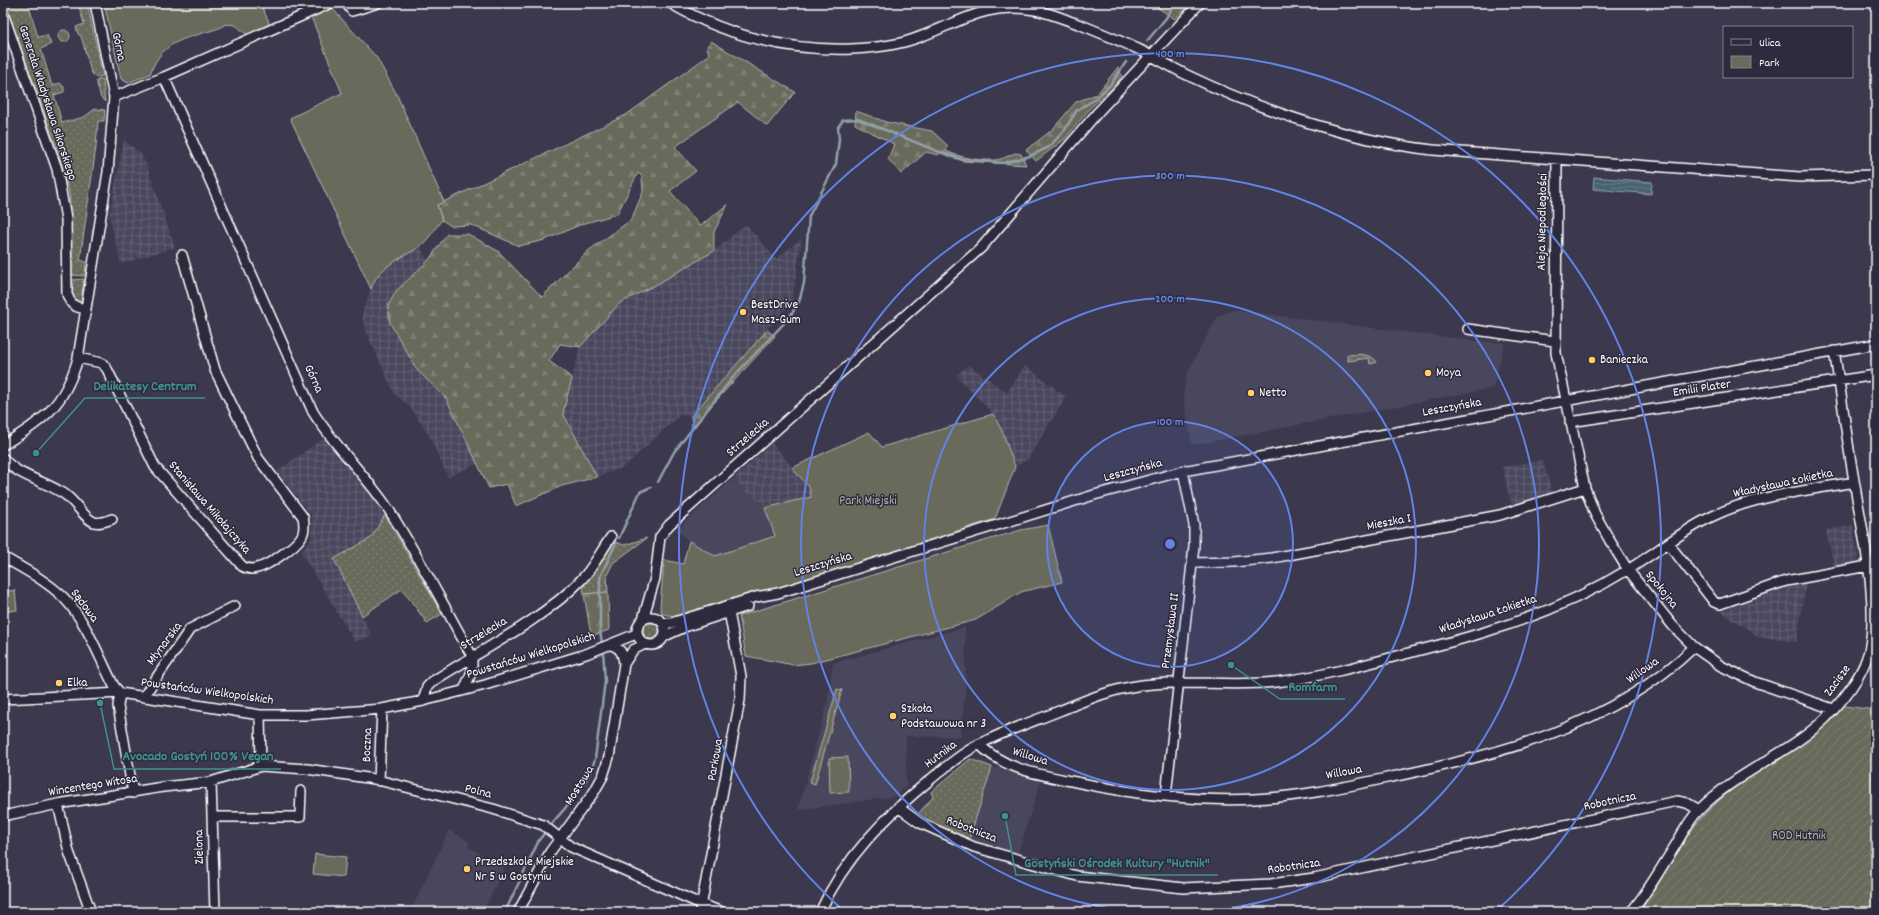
<svg xmlns="http://www.w3.org/2000/svg" width="1879" height="915" viewBox="0 0 1879 915" font-family="Dekko,sans-serif">
<style>
.built{fill:#49465d}
.industrial{fill:url(#industrial-grid)}
.grass{fill:url(#grass-dots);stroke:#b4b5ae}
.forest{fill:url(#forest-firs);stroke:#b4b5ae}
.park{fill:#6a6b5c;stroke:#b4b5ae}
.garden{fill:url(#garden-furrows);stroke:#b4b5ae}
.water{fill:url(#water-rules);stroke:#92a1a9}
.lines{fill:none;stroke-linecap:round;stroke-linejoin:round}
.stream{stroke:#92a1a9;stroke-width:2.5}
.minor-casing{stroke:#fff;stroke-width:12}
.minor{stroke:#2f2a3d;stroke-width:9}
.ring{fill:none;stroke:#6183e4;stroke-width:2}
.poi-dot{fill:#ffd166;stroke:#2f2a3d;stroke-width:1.5}
.labels{text-anchor:middle;dominant-baseline:central;stroke-width:3;stroke-linejoin:round;paint-order:stroke}
.street-label{font-size:13px;fill:#fff;stroke:#2f2a3d}
.poi-label{font-size:13px;fill:#fff;stroke:#2f2a3d;text-anchor:start}
.park-label{font-size:13px;fill:#b4b5ae;stroke:#2f2a3d}
.centre{fill:#6183e4;stroke:#2f2a3d;stroke-width:2}
.ring-label{font-size:12px;text-anchor:middle;font-weight:bold;fill:#6183e4;stroke:#2f2a3d;stroke-width:3;stroke-linejoin:round;paint-order:stroke}
.leader{fill:none;stroke:#3f918b;stroke-width:1.5}
.callout-dot{fill:#3f918b;stroke:#2f2a3d;stroke-width:1.5}
.callout-label{font-size:14px;text-anchor:middle;font-weight:bold;fill:#3f918b;stroke:#2f2a3d;stroke-width:3;stroke-linejoin:round;paint-order:stroke}
</style>
<defs>
<pattern id="industrial-grid" width="8" height="8" patternUnits="userSpaceOnUse"><rect width="8" height="8" fill="#49465d"/><path d="M0 4h8M4 0v8" fill="none" stroke="#646275"/></pattern>
<pattern id="grass-dots" width="8" height="8" patternUnits="userSpaceOnUse"><rect width="8" height="8" fill="#6a6b5c"/><path d="M2 2h.1M6 6h.1" fill="none" stroke="#808174" stroke-width="1.8" stroke-linecap="round"/></pattern>
<pattern id="forest-firs" width="22" height="20" patternUnits="userSpaceOnUse"><rect width="22" height="20" fill="#6a6b5c"/><path d="M5 1l3.5 6h-7zM16 11l3.5 6h-7z" fill="#808174"/></pattern>
<pattern id="garden-furrows" width="10" height="10" patternUnits="userSpaceOnUse"><rect width="10" height="10" fill="#6a6b5c"/><path d="M-1 1l2-2M0 10L10 0M9 11l2-2" fill="none" stroke="#808174"/></pattern>
<pattern id="water-rules" width="6" height="5" patternUnits="userSpaceOnUse"><rect width="6" height="5" fill="#496270"/><path d="M0 2.5h6" fill="none" stroke="#647a85"/></pattern>
</defs>
<rect width="100%" height="100%" fill="#3c384e"/>
<filter id="ink" filterUnits="userSpaceOnUse"><feTurbulence type="fractalNoise" baseFrequency=".025" numOctaves="2"/><feDisplacementMap in="SourceGraphic" scale="8" xChannelSelector="R" yChannelSelector="G"/><feConvolveMatrix kernelMatrix="1 2 1 2 8 2 1 2 1" color-interpolation-filters="sRGB"/></filter>
<g filter="url(#ink)">
<!-- built -->
<path class="built" d="M 1233,310 L 1478,341 L 1505,343 L 1493,388 L 1192,445 L 1183,396 L 1187,373 L 1217,317 Z
M 734,478 L 750,497 L 762,502 L 775,536 L 715,556 L 689,541 L 676,530 Z
M 965,627 L 966,682 L 961,737 L 906,736 L 906,786 L 897,796 L 798,810 L 827,704 L 833,663 Z
M 992,767 L 1042,778 L 1017,856 L 969,840 Z
M 449,830 L 470,842 L 468,847 L 505,867 L 483,912 L 410,912 Z"/>
<!-- industrial -->
<path class="industrial" d="M 124,140 L 139,152 L 146,163 L 175,247 L 121,264 L 109,216 Z
M 746,224 L 776,259 L 802,238 L 792,301 L 691,416 L 680,415 L 624,467 L 597,477 L 563,413 L 580,347 L 620,303 L 659,283 L 714,251 Z
M 420,246 L 428,261 L 396,291 L 388,306 L 417,370 L 446,398 L 478,463 L 448,477 L 428,434 L 410,407 L 394,393 L 366,331 L 362,315 L 374,278 L 397,258 Z
M 969,365 L 1007,393 L 1025,365 L 1066,397 L 1028,459 L 1015,467 L 1004,435 L 993,414 L 956,375 Z
M 324,438 L 367,486 L 385,515 L 371,538 L 334,559 L 372,636 L 355,642 L 301,552 L 311,539 L 311,515 L 277,471 Z
M 772,443 L 809,487 L 811,497 L 765,508 L 762,502 L 750,497 L 734,478 Z
M 1543,460 L 1553,496 L 1512,507 L 1502,467 Z
M 1853,525 L 1859,562 L 1834,567 L 1826,530 Z
M 1806,581 L 1797,642 L 1758,637 L 1744,626 L 1730,619 L 1722,611 Z"/>
<!-- grass -->
<path class="grass" d="M 5,3 L 28,3 L 38,37 L 47,35 L 51,44 L 41,49 L 52,86 L 60,83 L 64,87 L 64,92 L 54,95 L 62,123 L 84,117 L 95,109 L 105,110 L 104,121 L 98,121 L 96,147 L 80,260 L 86,262 L 85,276 L 71,275 L 71,212 L 69,193 L 58,151 Z
M 78,3 L 87,3 L 103,76 L 96,78 L 91,72 L 81,36 L 78,34 L 76,27 L 84,24 Z
M58 36a6 6 0 1 1 12 0a6 6 0 1 1-12 0Z
M 103,79 L 105,102 L 101,98 L 96,81 Z
M 84,279 L 81,300 L 80,302 L 76,303 L 71,293 L 71,280 Z
M 1347,355 C 1357,354 1371,353 1377,362 L 1370,364 L 1369,358 L 1348,361 Z
M 385,515 L 442,614 L 427,623 L 402,589 L 362,616 L 334,559 L 371,538 Z
M 647,538 L 613,563 L 607,575 L 608,592 L 584,594 L 583,587 L 612,541 L 624,545 Z
M643 631a8 8 0 1 1 16 0a8 8 0 1 1-16 0Z
M 970,759 L 992,767 L 969,840 L 917,815 L 933,797 L 931,792 Z"/>
<!-- forest -->
<path class="forest" d="M 1159,3 L 1192,3 L 1175,19 L 1158,8 Z
M 711,41 L 795,92 L 767,126 L 738,102 L 675,147 L 696,171 L 670,191 L 700,226 L 728,204 L 714,232 L 714,251 L 659,283 L 620,303 L 580,347 L 560,344 L 549,361 L 572,378 L 563,413 L 597,477 L 562,486 L 516,506 L 507,484 L 489,488 L 446,398 L 417,370 L 390,323 L 388,306 L 396,291 L 428,261 L 447,234 L 468,234 L 498,251 L 542,297 L 588,251 L 631,220 L 643,192 L 642,176 L 638,173 L 617,214 L 582,224 L 545,240 L 519,246 L 471,225 L 451,226 L 442,220 L 437,205 L 626,115 L 709,55 L 707,46 Z
M 1118,67 L 1122,76 L 1113,88 L 1091,107 L 1065,139 L 1036,161 L 1026,150 L 1052,130 L 1076,102 L 1097,94 Z
M 856,111 L 886,122 L 932,131 L 948,146 L 945,150 C 956,157 980,161 994,160 C 1001,160 1008,156 1015,153 L 1021,154 L 1026,165 L 963,161 L 940,153 L 938,155 L 926,152 L 901,174 L 888,159 L 894,144 L 855,124 Z
M 767,330 L 775,336 L 692,427 L 691,416 Z
M 608,592 L 609,630 L 591,636 L 584,594 Z"/>
<!-- park -->
<path class="park" d="M 104,3 L 260,3 L 269,22 L 267,26 L 248,35 C 237,29 239,22 223,25 L 222,27 C 190,39 163,37 150,74 L 128,83 L 121,79 Z
M 331,7 L 377,58 L 397,95 L 444,202 L 437,205 L 442,220 C 435,228 428,241 419,247 C 401,259 378,266 371,289 L 290,118 L 342,93 L 311,17 Z
M 993,414 L 1003,433 L 1015,467 L 995,519 L 776,589 L 677,616 L 667,615 L 662,613 L 660,607 L 664,560 L 683,564 L 689,541 L 715,556 L 775,536 L 765,508 L 811,497 L 809,487 L 792,468 L 869,432 L 882,447 Z
M 1048,525 L 1062,582 L 1021,592 L 976,620 L 811,663 L 794,665 L 746,656 L 739,616 L 964,547 L 1021,530 Z
M 15,590 L 17,610 L 3,612 L 3,592 Z
M 837,689 L 842,690 L 815,784 L 810,782 Z
M 848,757 L 849,792 L 830,793 L 829,758 Z
M 315,854 L 346,857 L 344,877 L 313,874 Z"/>
<!-- garden -->
<path class="garden" d="M 1844,706 L 1876,710 L 1876,909 L 1856,908 L 1827,912 L 1639,912 C 1666,877 1682,833 1716,803 C 1756,767 1808,748 1844,706 Z"/>
<!-- water -->
<path class="water" d="M 1594,177 L 1652,182 L 1651,194 L 1593,189 Z"/>
<g class="lines">
<!-- stream -->
<path class="stream" d="M 1147,41 L 1166,18 L 1175,3
M 658,482 L 674,452 L 734,376 L 789,318 L 799,302 L 804,283 L 809,216 L 836,164 L 839,139 L 838,127 L 843,120 L 858,119 L 937,151 L 962,159 L 1003,163 L 1030,156 L 1049,147 L 1064,131 L 1077,110 L 1094,100 L 1111,84 L 1126,62
M 619,538 L 640,492 L 651,487
M 602,645 L 600,629 L 600,577 L 616,543
M 549,827 C 566,806 588,786 595,759 L 605,681 L 603,650
M 505,912 L 539,840 L 546,831"/>
<defs>
<path id="minor" d="M 346,3 L 352,11 L 378,3
M 670,3 C 726,36 787,51 852,49 C 872,48 892,46 911,40 C 957,25 982,1 1035,10 C 1051,13 1066,20 1081,25 C 1101,33 1121,41 1140,50 C 1156,58 1171,67 1187,75 C 1260,110 1352,141 1433,150 L 1800,177 L 1876,175
M 3,13 L 57,169 L 66,219 L 67,294 C 71,306 75,307 86,309
M 164,77 L 313,412 C 335,447 366,475 389,510 C 419,557 445,608 472,656 L 472,671 L 464,690
M 114,97 L 164,77 L 331,3
M 1557,159 L 1556,353 L 1585,488 L 1595,514 L 1610,541 L 1628,570 L 1673,626 L 1694,647 L 1721,666 L 1755,682 L 1833,709
M 1468,329 L 1555,341
M 78,358 L 102,363 L 107,369 L 155,467 L 242,566 C 247,569 251,570 257,568 C 268,566 300,544 303,533 C 305,527 304,523 303,517 L 258,458 L 215,370 L 182,255
M 1570,422 L 1876,375
M 3,445 C 43,421 65,405 78,358 L 108,172 L 114,97 L 95,3
M 3,458 C 16,476 49,482 67,496 C 75,502 85,519 94,522 C 100,524 106,521 112,519
M 1668,543 L 1714,602 L 1720,604 L 1786,581 L 1868,566
M 3,557 C 24,569 47,581 64,598 C 87,622 99,657 114,686 L 120,693
M 1193,563 L 1234,562 L 1272,558 L 1500,515 L 1585,488
M637 631a14 14 0 1 1 28 0a14 14 0 1 1-28 0Z
M 643,619 L 655,578 L 660,537 L 669,525 L 981,248 L 1098,112 L 1200,3
M 663,623 L 671,623 L 756,597 L 778,593 L 1094,495 L 1183,471 L 1876,344
M 665,636 L 687,626 L 748,606
M 611,645 C 621,648 623,654 624,664
M 120,693 L 118,706 L 133,793
M 144,696 L 190,629 L 235,606
M 3,699 L 120,693 L 260,715 L 306,715 L 382,709 L 423,701 L 485,685 L 586,654 L 636,634
M 423,701 L 427,687 L 433,681 C 480,651 544,619 581,580 C 593,568 601,551 611,537
M 260,715 L 261,766
M 979,744 C 1004,770 1042,775 1076,782 C 1131,794 1199,802 1254,799 C 1297,797 1340,788 1382,779 C 1491,757 1612,727 1694,647
M 379,781 L 382,709
M 211,782 L 215,912
M 1166,795 L 1194,546 L 1194,525 L 1183,471
M 58,804 L 69,852 L 91,912
M 898,807 L 920,823 L 974,847 L 1077,876 L 1183,888 L 1271,884 L 1314,878 L 1677,801 L 1687,803 L 1699,810
M 3,816 L 58,804 L 163,787 L 211,782 L 261,766 L 307,769 L 374,779 L 493,809 L 543,825 L 571,847 L 703,905 L 722,912
M 212,817 L 300,817 L 301,791
M 518,912 L 550,852 L 594,792 L 603,776 L 609,757 L 624,664 L 633,650 L 645,644
M 700,912 L 740,700 L 741,676 L 729,612
M 820,912 C 844,858 886,816 931,779 C 946,767 960,754 978,745 C 1004,731 1032,722 1059,711 C 1084,701 1109,690 1136,686 C 1182,679 1229,687 1276,682 C 1318,677 1360,666 1401,655 C 1431,647 1461,640 1491,630 C 1538,616 1587,595 1629,569 C 1657,552 1683,530 1713,516 C 1756,495 1807,491 1854,482
M 1631,912 C 1648,892 1661,868 1675,846 C 1682,834 1689,820 1699,810 C 1736,772 1789,754 1826,718 C 1844,699 1862,677 1869,651 C 1879,602 1863,536 1855,486 C 1847,442 1842,396 1834,351"/>
</defs>
<!-- minor casing -->
<use href="#minor" class="minor-casing"/>
<!-- minor -->
<use href="#minor" class="minor"/>
</g>
</g>
<!-- distance rings -->
<circle cx="1170" cy="544" r="123" fill="#6183e4" fill-opacity=".12"/>
<g class="ring">
<circle cx="1170" cy="544" r="123"/>
<circle cx="1170" cy="544" r="246"/>
<path d="M1141 912A369 369 0 1 1 1199 912"/>
<path d="M845 912A491 491 0 1 1 1495 912"/>
</g>
<!-- markers -->
<g class="poi-dot">
<circle cx="743" cy="312" r="4"/>
<circle cx="1592" cy="360" r="4"/>
<circle cx="1428" cy="373" r="4"/>
<circle cx="1251" cy="393" r="4"/>
<circle cx="59" cy="683" r="4"/>
<circle cx="893" cy="716" r="4"/>
<circle cx="467" cy="869" r="4"/>
</g>
<g class="labels">
<!-- street labels -->
<g class="street-label">
<text transform="translate(118 47) rotate(78)">Górna</text>
<text transform="translate(47 103) rotate(72)">Generała Władysława Sikorskiego</text>
<text transform="translate(1543 222) rotate(-89)">Aleja Niepodległości</text>
<text transform="translate(313 379) rotate(66)">Górna</text>
<text transform="translate(1702 389) rotate(-9)">Emilii Plater</text>
<text transform="translate(1452 408) rotate(-10)">Leszczyńska</text>
<text transform="translate(748 438) rotate(-41)">Strzelecka</text>
<text transform="translate(1133 471) rotate(-15)">Leszczyńska</text>
<text transform="translate(1783 484) rotate(-12)">Władysława Łokietka</text>
<text transform="translate(209 508) rotate(49)">Stanisława Mikołajczyka</text>
<text transform="translate(1389 523) rotate(-11)">Mieszka I</text>
<text transform="translate(823 565) rotate(-17)">Leszczyńska</text>
<text transform="translate(1661 590) rotate(51)">Spokojna</text>
<text transform="translate(84 606) rotate(54)">Sądowa</text>
<text transform="translate(1488 615) rotate(-18)">Władysława Łokietka</text>
<text transform="translate(1171 631) rotate(-83)">Przemysława II</text>
<text transform="translate(484 634) rotate(-31)">Strzelecka</text>
<text transform="translate(165 644) rotate(-53)">Młynarska</text>
<text transform="translate(531 656) rotate(-17)">Powstańców Wielkopolskich</text>
<text transform="translate(1643 671) rotate(-35)">Willowa</text>
<text transform="translate(1838 681) rotate(-54)">Zacisze</text>
<text transform="translate(207 692) rotate(8)">Powstańców Wielkopolskich</text>
<text transform="translate(368 745) rotate(-88)">Boczna</text>
<text transform="translate(941 755) rotate(-37)">Hutnika</text>
<text transform="translate(1030 757) rotate(17)">Willowa</text>
<text transform="translate(716 760) rotate(-80)">Parkowa</text>
<text transform="translate(1344 773) rotate(-10)">Willowa</text>
<text transform="translate(93 786) rotate(-9)">Wincentego Witosa</text>
<text transform="translate(580 786) rotate(-58)">Mostowa</text>
<text transform="translate(478 792) rotate(14)">Polna</text>
<text transform="translate(1610 802) rotate(-12)">Robotnicza</text>
<text transform="translate(971 830) rotate(21)">Robotnicza</text>
<text transform="translate(200 847) rotate(-91)">Zielona</text>
<text transform="translate(1294 867) rotate(-8)">Robotnicza</text>
</g>
<!-- poi labels -->
<g class="poi-label">
<text x="751" y="305">BestDrive<tspan x="751" dy="15">Masz-Gum</tspan></text>
<text x="1600" y="360">Banieczka</text>
<text x="1436" y="373">Moya</text>
<text x="1259" y="393">Netto</text>
<text x="67" y="683">Elka</text>
<text x="901" y="709">Szkoła<tspan x="901" dy="15">Podstawowa nr 3</tspan></text>
<text x="475" y="862">Przedszkole Miejskie<tspan x="475" dy="15">Nr 5 w Gostyniu</tspan></text>
</g>
<!-- park labels -->
<g class="park-label">
<text x="868" y="501">Park Miejski</text>
<text x="1799" y="836">ROD Hutnik</text>
</g>
</g>
<circle cx="1170" cy="544" r="6" class="centre"/>
<g class="ring-label">
<text x="1170" y="57">400 m</text>
<text x="1170" y="179">300 m</text>
<text x="1170" y="302">200 m</text>
<text x="1170" y="425">100 m</text>
</g>
<!-- callouts -->
<path class="leader" d="M36 453L85 398H205M1231 665L1280 699H1345M100 703L114 769H281M1005 816L1016 875H1218"/>
<g class="callout-dot">
<circle cx="36" cy="453" r="4"/>
<circle cx="1231" cy="665" r="4"/>
<circle cx="100" cy="703" r="4"/>
<circle cx="1005" cy="816" r="4"/>
</g>
<g class="callout-label">
<text x="145" y="390">Delikatesy Centrum</text>
<text x="1313" y="691">Romfarm</text>
<text x="198" y="760">Avocado Gostyń 100% Vegan</text>
<text x="1117" y="867">Gostyński Ośrodek Kultury "Hutnik"</text>
</g>
<!-- margin -->
<rect width="1879" height="915" fill="none" stroke="#2f2a3d" stroke-width="16"/>
<rect x="8" y="8" width="1863" height="899" fill="none" stroke="#fff" stroke-width="1.5" filter="url(#ink)"/>
<!-- legend -->
<rect x="1723" y="26" width="130" height="52" fill="#2f2a3d" stroke="#827f8b"/>
<rect x="1731" y="39" width="20" height="6" fill="#2f2a3d" stroke="#827f8b"/>
<text x="1759" y="46" font-size="12" fill="#ffffff">Ulica</text>
<rect x="1731" y="56" width="20" height="12" fill="#6a6b5c" stroke="#827f8b"/>
<text x="1759" y="66" font-size="12" fill="#ffffff">Park</text>
</svg>
